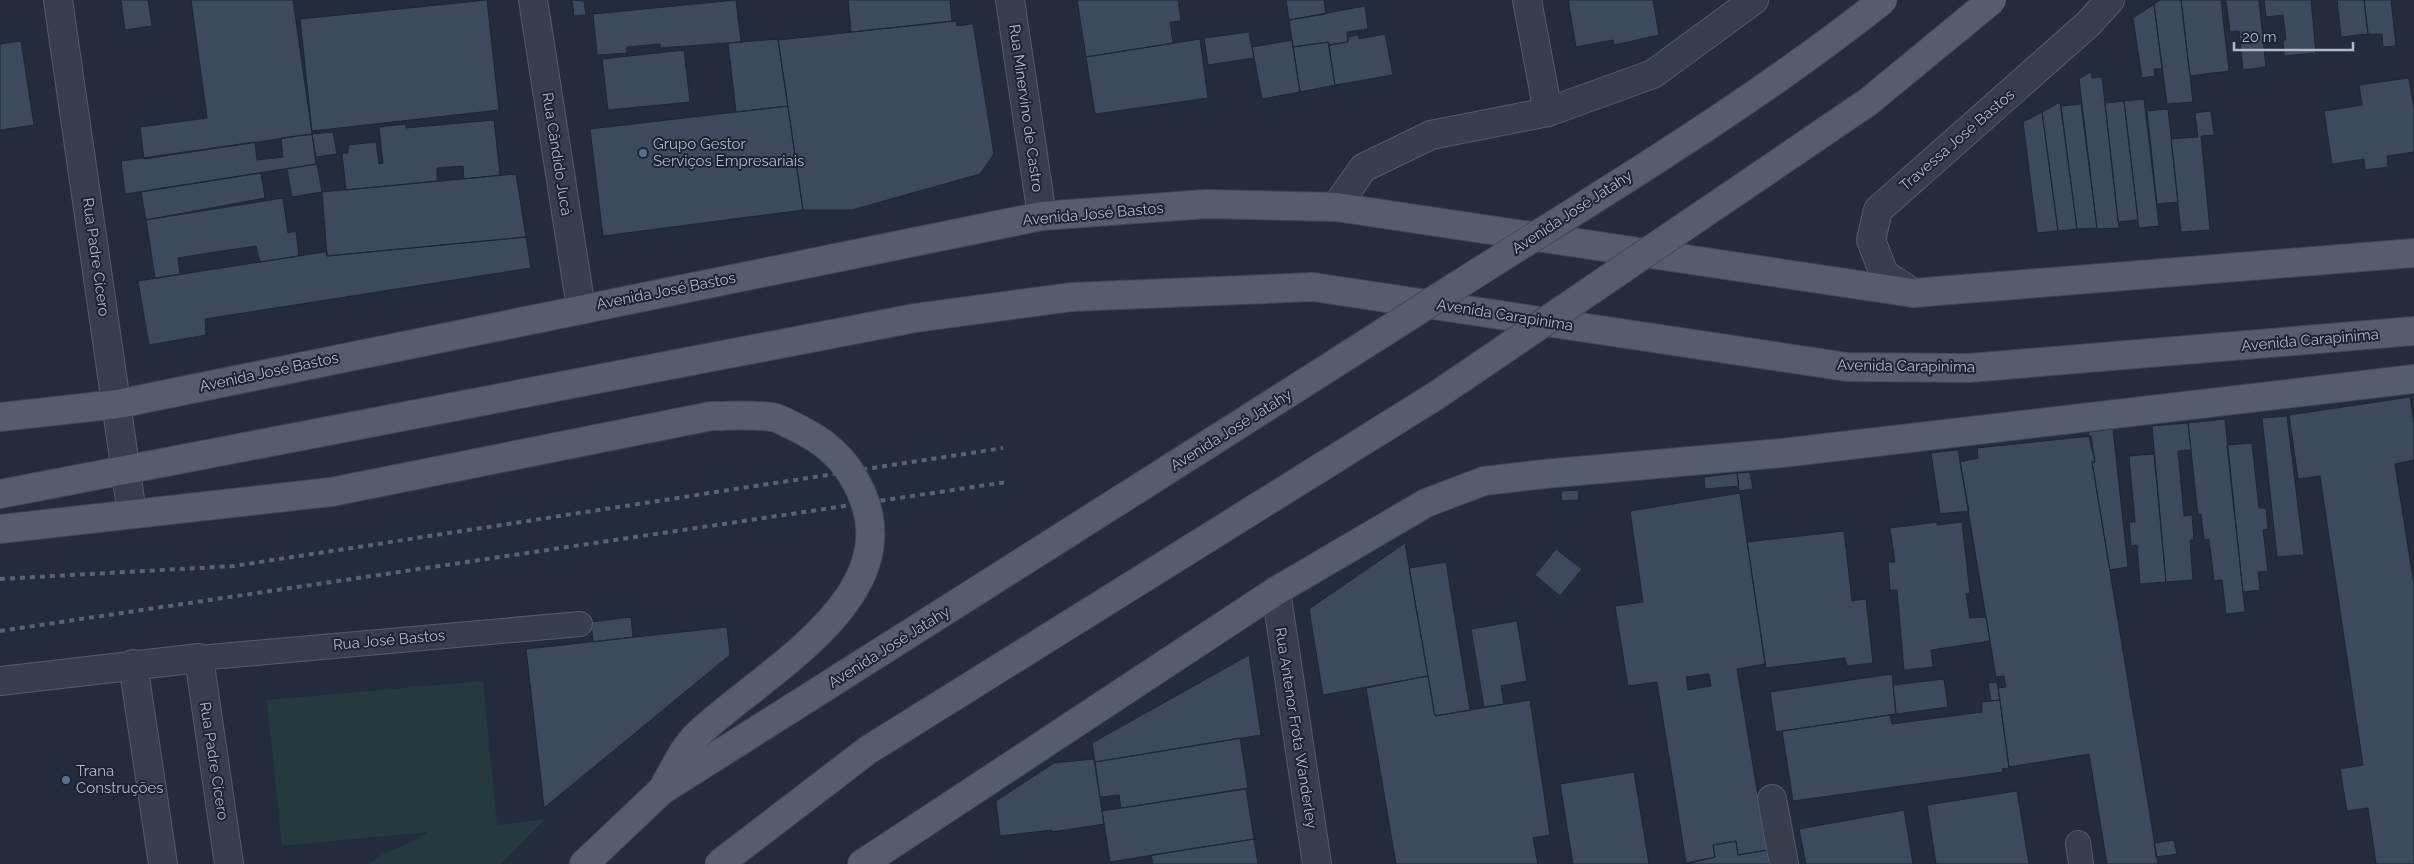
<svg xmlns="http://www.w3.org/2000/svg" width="2414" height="864" viewBox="0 0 2414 864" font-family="Raleway,sans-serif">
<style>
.green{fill:#243a3e}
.building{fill:#3d4a5d;stroke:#1d2634;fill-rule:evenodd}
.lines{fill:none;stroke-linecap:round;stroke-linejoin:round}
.service-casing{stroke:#545c6b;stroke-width:26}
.minor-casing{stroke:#545c6b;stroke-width:30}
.tertiary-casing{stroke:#545c6b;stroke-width:30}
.primary-casing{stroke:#3f4856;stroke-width:30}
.service{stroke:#363e4d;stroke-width:24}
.minor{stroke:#363e4d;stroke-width:28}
.tertiary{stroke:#363e4d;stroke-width:28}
.primary{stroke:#535d6e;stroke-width:28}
.rail{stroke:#576275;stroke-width:4;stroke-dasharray:5 5;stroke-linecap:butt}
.primary-bridge-casing{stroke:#3f4856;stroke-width:30;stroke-linecap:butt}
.primary-bridge{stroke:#535d6e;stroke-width:28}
.service-dot{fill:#5c6f8a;stroke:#1b2432;stroke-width:2}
.labels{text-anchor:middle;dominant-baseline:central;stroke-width:4;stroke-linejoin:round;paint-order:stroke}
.street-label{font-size:15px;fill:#b1b9c9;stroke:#1b2432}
.poi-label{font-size:15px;fill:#b1b9c9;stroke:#1b2432;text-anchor:start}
</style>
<rect width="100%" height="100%" fill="#222c3d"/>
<!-- green -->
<path class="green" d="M 483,681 L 497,825 L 545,819 L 501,864 L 369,864 C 386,849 411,846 427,832 L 282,846 L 267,700 Z"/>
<!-- building -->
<path class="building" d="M 121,0 L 148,0 L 152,26 L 125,30 Z
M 191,0 L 293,0 L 312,134 L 144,159 L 140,127 L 207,118 Z
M 487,0 L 499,110 L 312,131 L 300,19 Z
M 572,0 L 584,1 L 586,15 L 574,16 Z
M 736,0 L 741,42 L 660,48 L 660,44 L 627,47 L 627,53 L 597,55 L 593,14 Z
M 848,0 L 950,0 L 952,21 L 851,32 Z
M 1077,0 L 1178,0 L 1181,21 L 1170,22 L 1173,43 L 1086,57 Z
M 1286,0 L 1324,0 L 1326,14 L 1289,20 Z
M 1568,0 L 1653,0 L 1659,35 L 1614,45 L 1613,40 L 1576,47 Z
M 2160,0 L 2181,0 L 2193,102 L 2167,104 L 2154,4 Z
M 2181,0 L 2221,0 L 2229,71 L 2190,76 Z
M 2226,0 L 2259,0 L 2266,67 L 2243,70 L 2239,31 L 2230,32 Z
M 2264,0 L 2311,0 L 2316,53 L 2284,56 L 2283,40 L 2286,40 L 2283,15 L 2266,17 Z
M 2337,0 L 2364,0 L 2368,34 L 2341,37 Z
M 2364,0 L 2391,0 L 2396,46 L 2383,47 L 2382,34 L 2368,34 Z
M 2154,4 L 2162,69 L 2154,69 L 2155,76 L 2142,78 L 2133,18 Z
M 1365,6 L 1368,29 L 1347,32 L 1348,42 L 1329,45 L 1328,42 L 1293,47 L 1289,20 Z
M 956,21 L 957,26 L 973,24 L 994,154 L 980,174 L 852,210 L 803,210 L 778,40 Z
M 1249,32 L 1254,58 L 1208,65 L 1204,38 Z
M 1385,34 L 1393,75 L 1335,85 L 1329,45 L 1348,42 L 1348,37 L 1359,35 L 1359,39 Z
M 778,39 L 788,106 L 736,112 L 728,43 Z
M 1200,39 L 1208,98 L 1095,114 L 1086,57 Z
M 1292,40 L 1300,92 L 1262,99 L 1252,47 Z
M 21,41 L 34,125 L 0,130 L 0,44 Z
M 1328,42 L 1335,85 L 1300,92 L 1293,47 Z
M 684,50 L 690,102 L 608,110 L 602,59 Z
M 2091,72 L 2092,78 L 2102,77 L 2119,228 L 2097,229 L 2079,79 Z
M 2409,78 L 2414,110 L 2414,152 L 2387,156 L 2388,167 L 2365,170 L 2364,159 L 2332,164 L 2324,111 L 2362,105 L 2359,85 Z
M 2144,99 L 2159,226 L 2139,228 L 2124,101 Z
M 2124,101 L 2138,220 L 2118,222 L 2105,103 Z
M 2060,102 L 2077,229 L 2058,231 L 2042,112 Z
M 2081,104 L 2097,228 L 2077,229 L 2061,106 Z
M 788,106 L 803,210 L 603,236 L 590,129 Z
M 2168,109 L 2178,202 L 2157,204 L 2147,111 Z
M 2211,111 L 2214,135 L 2201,136 L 2210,230 L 2181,232 L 2171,139 L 2198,137 L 2195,113 Z
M 2042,112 L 2058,231 L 2037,233 L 2023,122 Z
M 494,120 L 500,175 L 464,179 L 463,166 L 437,168 L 437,181 L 346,190 L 342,153 L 348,153 L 348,145 L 376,142 L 379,164 L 383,163 L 379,127 L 406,124 L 406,128 Z
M 333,132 L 337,154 L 316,157 L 312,134 Z
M 312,134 L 316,164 L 125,194 L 121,161 L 255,142 L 257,160 L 283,157 L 281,138 Z
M 317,164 L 322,192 L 292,197 L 287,169 Z
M 261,173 L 265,198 L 146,220 L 141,192 Z
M 516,174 L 526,237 L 327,256 L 322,192 Z
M 283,198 L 288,233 L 296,231 L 299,256 L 260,262 L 256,246 L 196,255 L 178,258 L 180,274 L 155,278 L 146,220 Z
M 526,237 L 531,268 L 205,319 L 206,335 L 149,345 L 138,281 L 324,252 L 327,252 L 327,256 Z
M 2410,397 L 2414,424 L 2414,460 L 2395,464 L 2414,585 L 2414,864 L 2376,864 L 2368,808 L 2347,811 L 2340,769 L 2363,765 L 2320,476 L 2298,479 L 2289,415 Z
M 2287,416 L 2304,555 L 2277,557 L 2262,418 Z
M 2225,419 L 2245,612 L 2226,614 L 2222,580 L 2214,581 L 2209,539 L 2204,540 L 2201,514 L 2198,515 L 2188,423 Z
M 2188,423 L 2191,450 L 2178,451 L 2184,516 L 2192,515 L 2194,540 L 2190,540 L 2193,580 L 2166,582 L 2152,426 Z
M 2113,429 L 2128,567 L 2110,570 L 2092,462 L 2095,462 L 2088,432 Z
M 2091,436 L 2095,462 L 2092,462 L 2158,864 L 2107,864 L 2089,754 L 2009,767 L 1998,688 L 2006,687 L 2004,676 L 1996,677 L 1960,462 L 1978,458 L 1977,448 Z
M 2252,443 L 2259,508 L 2266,508 L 2268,529 L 2263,530 L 2268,571 L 2258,572 L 2260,590 L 2243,592 L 2227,445 Z
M 1956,450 L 1958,450 L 1969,511 L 1940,514 L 1931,453 Z
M 2154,454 L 2166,582 L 2140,584 L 2137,545 L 2131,546 L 2129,522 L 2135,522 L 2129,456 Z
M 1750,472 L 1753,489 L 1739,491 L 1737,473 Z
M 1737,473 L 1739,486 L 1705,489 L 1704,477 Z
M 1578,490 L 1579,500 L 1562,501 L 1561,491 Z
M 1740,493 L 1765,664 L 1737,669 L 1767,850 L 1738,855 L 1736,841 L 1713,845 L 1715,857 L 1686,863 L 1657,682 L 1628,686 L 1615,606 L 1643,602 L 1630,511 ZM 1709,674 L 1711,686 L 1688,690 L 1686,677 Z
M 1937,522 L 1937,525 L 1962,522 L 1970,593 L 1966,594 L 1970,618 L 1986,617 L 1990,641 L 1931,650 L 1933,667 L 1904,670 L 1897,590 L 1890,590 L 1888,562 L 1895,562 L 1890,528 Z
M 1844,531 L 1852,601 L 1866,599 L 1873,663 L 1847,666 L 1845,658 L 1766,668 L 1747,542 Z
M 1405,543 L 1428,676 L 1323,695 L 1309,609 Z
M 1556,549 L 1582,569 L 1560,596 L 1535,575 Z
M 1446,562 L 1470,710 L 1435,716 L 1409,568 Z
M 631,617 L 633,637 L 593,642 L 591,622 Z
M 1517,621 L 1527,681 L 1501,686 L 1504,704 L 1484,707 L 1471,629 Z
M 727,627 L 730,655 L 544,808 L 526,649 Z
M 1249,655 L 1261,735 L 1095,762 L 1092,743 Z
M 1892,674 L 1896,714 L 1776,732 L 1770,692 Z
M 1428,676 L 1435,716 L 1530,700 L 1550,835 L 1533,838 L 1538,864 L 1396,864 L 1366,688 Z
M 1944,679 L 1948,707 L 1896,714 L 1893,685 Z
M 1997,682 L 2000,700 L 1991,701 L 1988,683 Z
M 2000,700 L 2009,768 L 2002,769 L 2003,772 L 1793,801 L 1782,731 L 1890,715 L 1892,724 L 1982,712 L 1982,702 Z
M 1240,738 L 1248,788 L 1121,808 L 1119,795 L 1100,797 L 1095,762 Z
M 1094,759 L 1104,824 L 1052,832 L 1052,830 L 1000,836 L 996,801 L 1054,763 Z
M 1634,772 L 1649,864 L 1573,864 L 1560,784 Z
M 1246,789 L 1254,839 L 1110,862 L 1102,811 Z
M 2017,791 L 2029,864 L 1936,864 L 1927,805 Z
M 1904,810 L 1913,864 L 1806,864 L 1799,829 Z
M 1254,839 L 1258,864 L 1153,864 L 1151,855 Z
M 2174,840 L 2177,854 L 2156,857 L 2154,843 Z
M 1736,841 L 1738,855 L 1767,850 L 1769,864 L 1687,864 L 1715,857 L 1713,845 Z"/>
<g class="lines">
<defs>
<path id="service" d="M 199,658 L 580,624
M 2078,843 L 2081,864"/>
<path id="minor" d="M 533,0 L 581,308
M 1010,0 L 1042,216
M 1527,0 L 1548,112
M 1913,293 L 1884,274 L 1871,240 L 1878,210 L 2088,24 L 2110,0
M 1276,591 L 1317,864
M 133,664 L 163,864
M 0,681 L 199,658 L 229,864
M 1772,799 L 1784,864"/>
<path id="tertiary" d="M 58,0 L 132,514
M 1336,207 L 1363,168 L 1431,135 L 1548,112 L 1653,74 L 1754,0"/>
<path id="primary" d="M 0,417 L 118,404 L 1042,216 L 1206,204 L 1336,207 L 1913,293 L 2414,253
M 0,494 L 915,318 L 1072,297 L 1313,287 L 1847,367 L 1969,368 L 2414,331
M 0,529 L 331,492
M 584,864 L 661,791
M 862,864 L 1276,591 L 1426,503 L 1484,481 L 1544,474 L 1782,453 L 2414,379"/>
</defs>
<!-- service casing -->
<use href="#service" class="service-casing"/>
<!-- minor casing -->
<use href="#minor" class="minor-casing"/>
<!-- tertiary casing -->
<use href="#tertiary" class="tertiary-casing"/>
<!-- primary casing -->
<use href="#primary" class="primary-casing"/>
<!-- service -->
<use href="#service" class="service"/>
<!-- minor -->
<use href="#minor" class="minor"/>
<!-- tertiary -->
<use href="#tertiary" class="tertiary"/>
<!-- primary -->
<use href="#primary" class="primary"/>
<!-- rail -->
<path class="rail" d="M 0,579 L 234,566 L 1003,448
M 0,631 L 1007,482"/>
<defs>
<path id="primary-bridge" d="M 331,492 L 711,416 C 731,416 752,414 771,417 C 777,417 783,421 789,424 C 815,436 837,450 852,475 C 924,591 765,670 697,735 C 684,747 674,770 664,786
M 661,791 C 918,628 1176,465 1433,301 C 1584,204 1742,112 1883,0
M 719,864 L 868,750 L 1437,395 L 1868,102 L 1992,0"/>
</defs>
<!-- primary-bridge casing -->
<use href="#primary-bridge" class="primary-bridge-casing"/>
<!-- primary-bridge -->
<use href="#primary-bridge" class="primary-bridge"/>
</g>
<!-- markers -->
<g class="service-dot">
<circle cx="643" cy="153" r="5"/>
<circle cx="66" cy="780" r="5"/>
</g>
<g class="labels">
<!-- street labels -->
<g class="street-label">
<text transform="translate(1026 108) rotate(82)">Rua Minervino de Castro</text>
<text transform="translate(1957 140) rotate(-41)">Travessa José Bastos</text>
<text transform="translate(557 154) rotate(81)">Rua Cândido Jucá</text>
<text transform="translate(1572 212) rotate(-33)">Avenida José Jatahy</text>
<text transform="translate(1093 214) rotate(-5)">Avenida José Bastos</text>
<text transform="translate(96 257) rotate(82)">Rua Padre Cícero</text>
<text transform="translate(666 291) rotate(-11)">Avenida José Bastos</text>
<text transform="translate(1505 315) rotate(9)">Avenida Carapinima</text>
<text transform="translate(2310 340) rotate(-5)">Avenida Carapinima</text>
<text transform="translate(1906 366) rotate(1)">Avenida Carapinima</text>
<text transform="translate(269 372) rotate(-12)">Avenida José Bastos</text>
<text transform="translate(1231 430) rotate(-32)">Avenida José Jatahy</text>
<text transform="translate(389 640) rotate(-5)">Rua José Bastos</text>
<text transform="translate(889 647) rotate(-32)">Avenida José Jatahy</text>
<text transform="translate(1296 728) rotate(81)">Rua Antenor Frota Wanderley</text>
<text transform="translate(214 761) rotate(81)">Rua Padre Cícero</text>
</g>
<!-- poi labels -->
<g class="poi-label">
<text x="653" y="144">Grupo Gestor<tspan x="653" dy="17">Serviços Empresariais</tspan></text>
<text x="76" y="771">Trana<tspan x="76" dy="17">Construções</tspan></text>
</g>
</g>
<!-- scale -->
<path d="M2234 42v8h119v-8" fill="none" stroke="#b1b9c9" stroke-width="2.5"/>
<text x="2242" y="42" font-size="15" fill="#b1b9c9" stroke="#1b2432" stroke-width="4" paint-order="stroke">20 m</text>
</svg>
